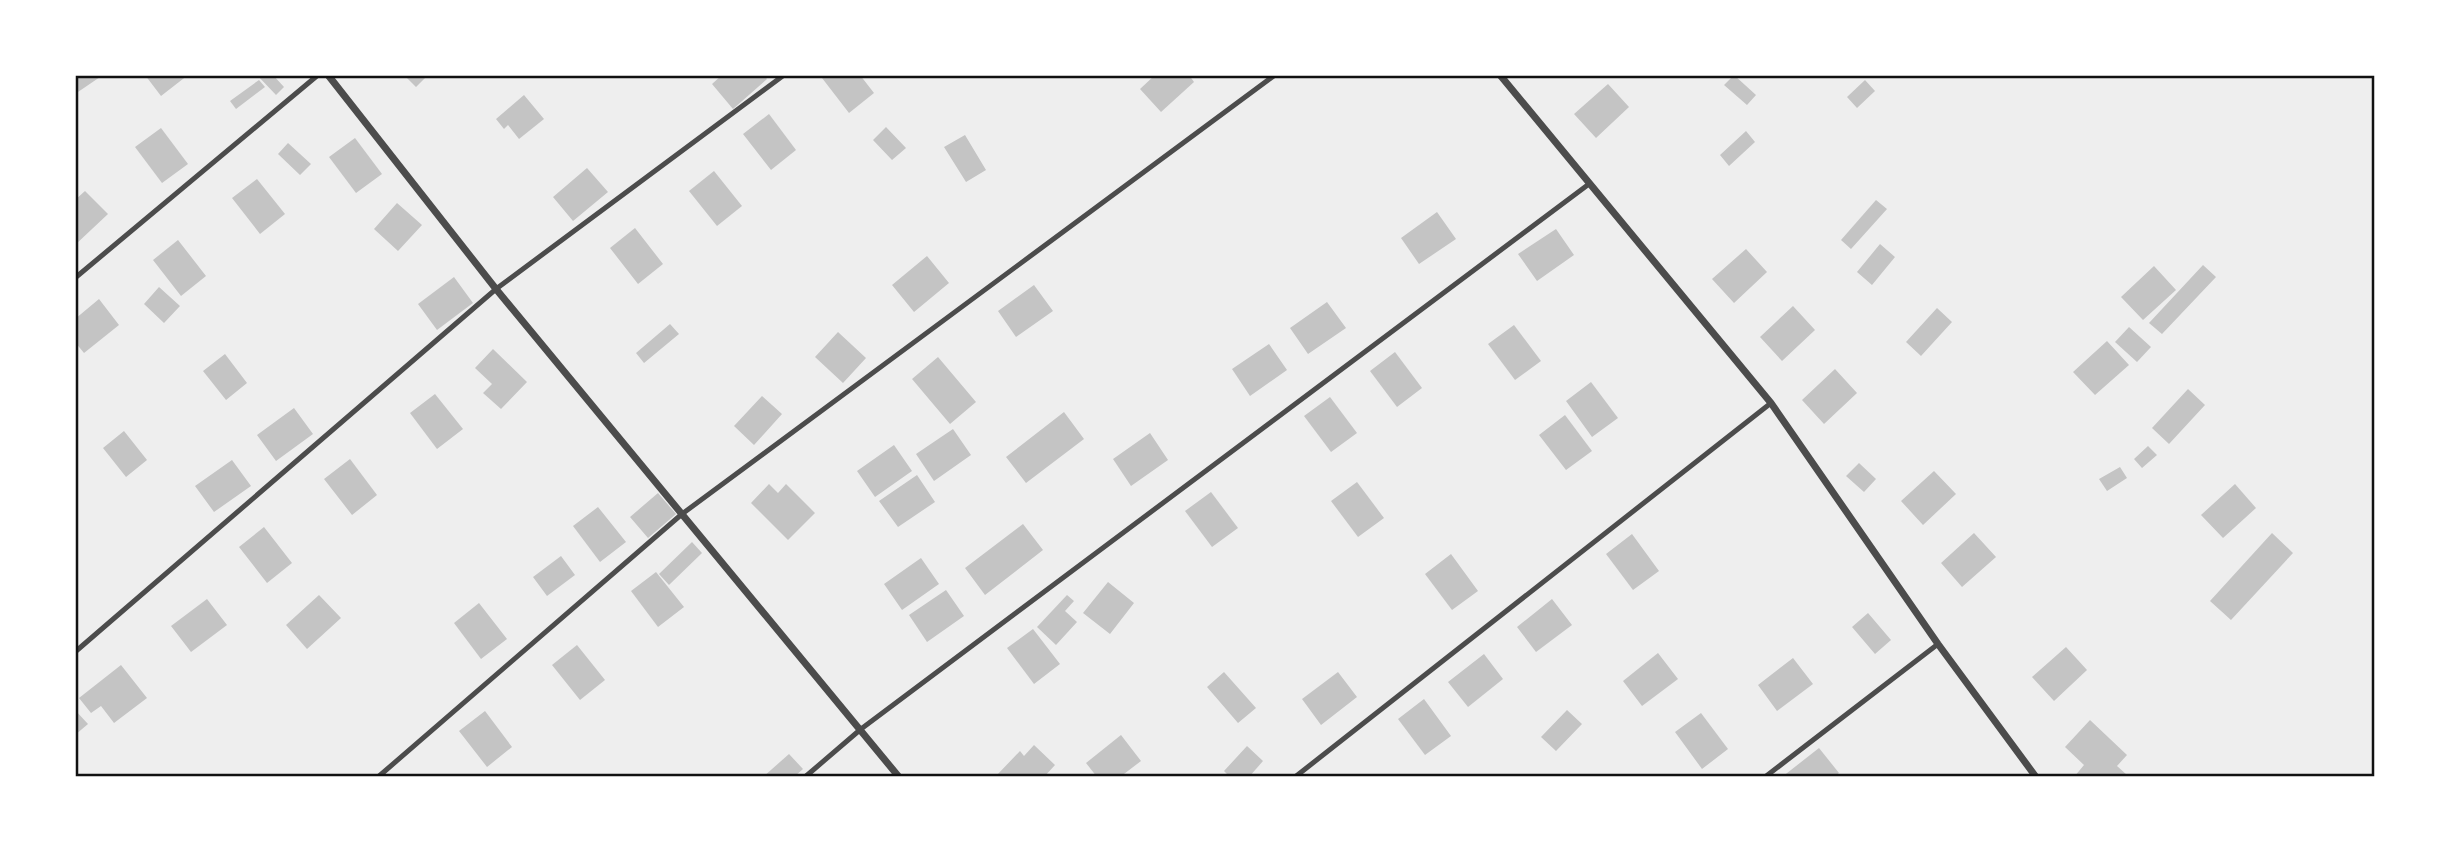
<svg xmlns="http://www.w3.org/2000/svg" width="2450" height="852" viewBox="0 0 2450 852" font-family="'Nunito Sans',sans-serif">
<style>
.green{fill:#eee}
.building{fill:#c4c4c4}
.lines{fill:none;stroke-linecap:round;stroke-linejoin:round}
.service{stroke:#4c4c4c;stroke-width:5}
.minor{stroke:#4c4c4c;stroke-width:7}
.neatline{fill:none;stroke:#111;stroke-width:2.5}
</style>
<rect width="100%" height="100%" fill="#fff"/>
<!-- green -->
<path class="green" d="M 75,75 L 2375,75 L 2375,777 L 75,777 Z"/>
<!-- building -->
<path class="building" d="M 75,75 L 103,75 L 75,94 Z
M 145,75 L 188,75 L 161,96 Z
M 257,75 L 273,75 L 284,87 L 276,95 Z
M 404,75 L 428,75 L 416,87 Z
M 722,75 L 764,75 L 767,79 L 733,109 L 712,84 Z
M 825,75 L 860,75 L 874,93 L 849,113 L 822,78 Z
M 1155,75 L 1189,75 L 1194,82 L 1161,112 L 1140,89 Z
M 1734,75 L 1756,95 L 1747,105 L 1724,85 Z
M 259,80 L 265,87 L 236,109 L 230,101 Z
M 1865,80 L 1875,91 L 1857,108 L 1847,97 Z
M 1608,84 L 1629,107 L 1596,138 L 1574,114 Z
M 524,95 L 544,119 L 519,139 L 508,125 L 504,129 L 496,119 Z
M 769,114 L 796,150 L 771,170 L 743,134 Z
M 886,127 L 906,148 L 892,160 L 873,140 Z
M 161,128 L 188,164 L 162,183 L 135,147 Z
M 1746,131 L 1755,142 L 1729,166 L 1720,155 Z
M 965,135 L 986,170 L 966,182 L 944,147 Z
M 355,138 L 382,174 L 356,193 L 329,157 Z
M 288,143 L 311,164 L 300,175 L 278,154 Z
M 587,168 L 608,192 L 573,221 L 553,197 Z
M 714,171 L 742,206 L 717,226 L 689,191 Z
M 257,179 L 285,214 L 260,234 L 232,198 Z
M 85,191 L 108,214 L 75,245 L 75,200 Z
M 1876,200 L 1887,209 L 1851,249 L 1841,240 Z
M 397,203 L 422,225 L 398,251 L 374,229 Z
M 1437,212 L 1456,239 L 1419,264 L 1401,238 Z
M 635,228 L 663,264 L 638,284 L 610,248 Z
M 1556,229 L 1574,255 L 1537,281 L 1518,254 Z
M 178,240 L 206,276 L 181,296 L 153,260 Z
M 1880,244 L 1895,257 L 1872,285 L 1857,272 Z
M 1746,249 L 1767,272 L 1734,303 L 1712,279 Z
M 927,256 L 949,283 L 914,312 L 892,285 Z
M 2203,265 L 2216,277 L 2162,334 L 2149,323 Z
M 2154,266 L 2176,290 L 2143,320 L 2121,297 Z
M 454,277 L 473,303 L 437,330 L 418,304 Z
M 1034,285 L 1053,311 L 1016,337 L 998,311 Z
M 159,287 L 180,306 L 164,323 L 144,304 Z
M 99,299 L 119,325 L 84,353 L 75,342 L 75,319 Z
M 1327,302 L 1346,328 L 1308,354 L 1290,328 Z
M 1793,306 L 1815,330 L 1782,361 L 1760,337 Z
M 1937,308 L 1952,322 L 1921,356 L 1906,342 Z
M 670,324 L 679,334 L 644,363 L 636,353 Z
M 1514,325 L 1541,361 L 1515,380 L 1488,344 Z
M 2129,327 L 2151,347 L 2137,362 L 2115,342 Z
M 838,332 L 866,358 L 843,383 L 815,357 Z
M 2107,341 L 2129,365 L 2095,395 L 2073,372 Z
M 1269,344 L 1287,370 L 1250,396 L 1232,369 Z
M 493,349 L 527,382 L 501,409 L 483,393 L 492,384 L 475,368 Z
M 1395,352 L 1422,388 L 1397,407 L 1370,371 Z
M 225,354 L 247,383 L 226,400 L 203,371 Z
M 938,357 L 976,402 L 950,424 L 912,379 Z
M 1835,369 L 1857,393 L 1824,424 L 1802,400 Z
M 1591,382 L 1618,418 L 1592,437 L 1566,401 Z
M 2188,389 L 2205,405 L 2169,444 L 2152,428 Z
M 435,394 L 463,429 L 437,449 L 410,413 Z
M 762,396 L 782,414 L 754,445 L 734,426 Z
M 1330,397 L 1357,433 L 1331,452 L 1304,416 Z
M 294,408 L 313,434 L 276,461 L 257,435 Z
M 1064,412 L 1084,439 L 1026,483 L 1006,457 Z
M 1565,415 L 1592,451 L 1566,470 L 1539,435 Z
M 953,429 L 971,455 L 934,481 L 916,454 Z
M 124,431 L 147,460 L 126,477 L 103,448 Z
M 1150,433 L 1168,460 L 1131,486 L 1113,459 Z
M 894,445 L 912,471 L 875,497 L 857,471 Z
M 2148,446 L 2157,455 L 2142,468 L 2134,459 Z
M 350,459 L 377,495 L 352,515 L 324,479 Z
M 232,460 L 251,486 L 214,512 L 195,486 Z
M 1859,463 L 1876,479 L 1864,492 L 1846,476 Z
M 2120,467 L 2127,478 L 2107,491 L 2099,479 Z
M 1934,471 L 1956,494 L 1923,525 L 1901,501 Z
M 917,475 L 935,502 L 898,527 L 879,501 Z
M 1357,482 L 1384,518 L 1358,537 L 1331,501 Z
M 769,484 L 778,493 L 786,484 L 815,513 L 788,540 L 751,503 Z
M 2235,484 L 2256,508 L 2223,538 L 2201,515 Z
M 1211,492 L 1238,528 L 1212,547 L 1185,511 Z
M 658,493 L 676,514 L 648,538 L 630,517 Z
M 598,507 L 626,542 L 600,562 L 573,526 Z
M 1023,524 L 1043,550 L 985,595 L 965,568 Z
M 264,527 L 292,563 L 267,583 L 239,547 Z
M 1974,533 L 1996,557 L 1962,587 L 1941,563 Z
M 2272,533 L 2293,553 L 2231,620 L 2210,601 Z
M 1632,534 L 1659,571 L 1633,590 L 1606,554 Z
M 692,542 L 702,553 L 669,585 L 659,574 Z
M 1451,554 L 1478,591 L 1452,610 L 1425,574 Z
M 561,556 L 575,575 L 547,596 L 533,577 Z
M 921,558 L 939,584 L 902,610 L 884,584 Z
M 656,572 L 684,607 L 658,627 L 631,591 Z
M 1108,582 L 1134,603 L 1110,634 L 1083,613 Z
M 946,590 L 964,616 L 927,642 L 909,615 Z
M 319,595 L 341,618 L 307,649 L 286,625 Z
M 1067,595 L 1074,601 L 1065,611 L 1077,622 L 1056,645 L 1037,627 Z
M 207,599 L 227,625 L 191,652 L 171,626 Z
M 1552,599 L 1572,625 L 1536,652 L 1517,627 Z
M 479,603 L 507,639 L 481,659 L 454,623 Z
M 1868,613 L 1891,640 L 1875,654 L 1852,627 Z
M 1033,629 L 1060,664 L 1034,684 L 1007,648 Z
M 577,645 L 605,680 L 580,700 L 552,665 Z
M 2066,647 L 2087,670 L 2054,701 L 2032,677 Z
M 1658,653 L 1678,679 L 1642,706 L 1623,681 Z
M 1484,654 L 1503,679 L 1468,707 L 1448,682 Z
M 1793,658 L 1813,684 L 1777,711 L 1758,685 Z
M 121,665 L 147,698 L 114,723 L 101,706 L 91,713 L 79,698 Z
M 1224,672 L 1256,708 L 1238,723 L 1207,687 Z
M 1338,672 L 1357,697 L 1321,725 L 1302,699 Z
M 1424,699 L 1451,736 L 1425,755 L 1398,719 Z
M 75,710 L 88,724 L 75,735 Z
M 1567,710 L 1582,724 L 1556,751 L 1541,737 Z
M 485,711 L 512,747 L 487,767 L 459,731 Z
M 1701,713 L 1728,749 L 1702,769 L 1675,732 Z
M 2090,720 L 2127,755 L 2117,766 L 2127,775 L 2125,777 L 2074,777 L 2084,765 L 2065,747 Z
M 1121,735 L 1141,761 L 1120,777 L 1097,777 L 1086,763 Z
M 1034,745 L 1055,765 L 1044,777 L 995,777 L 1020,751 L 1024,756 Z
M 1247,746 L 1263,761 L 1249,777 L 1230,777 L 1224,771 Z
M 1819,748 L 1839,773 L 1834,777 L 1782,777 Z
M 789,754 L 803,769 L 794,777 L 763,777 Z"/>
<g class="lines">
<!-- service -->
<path class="service" d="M 75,278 L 318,75
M 75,652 L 496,289 L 784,75
M 378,777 L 682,514 L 1275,75
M 805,777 L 861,729 L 1589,184
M 1295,777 L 1771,403
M 1765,777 L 1938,644"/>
<!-- minor -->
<path class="minor" d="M 328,75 L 496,289 L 899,777
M 1500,75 L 1771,403 L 1938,644 L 2036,777"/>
</g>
<!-- border -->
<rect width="2450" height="852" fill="none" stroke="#ffffff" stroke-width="154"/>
<rect x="77" y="77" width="2296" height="698" class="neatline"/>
</svg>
